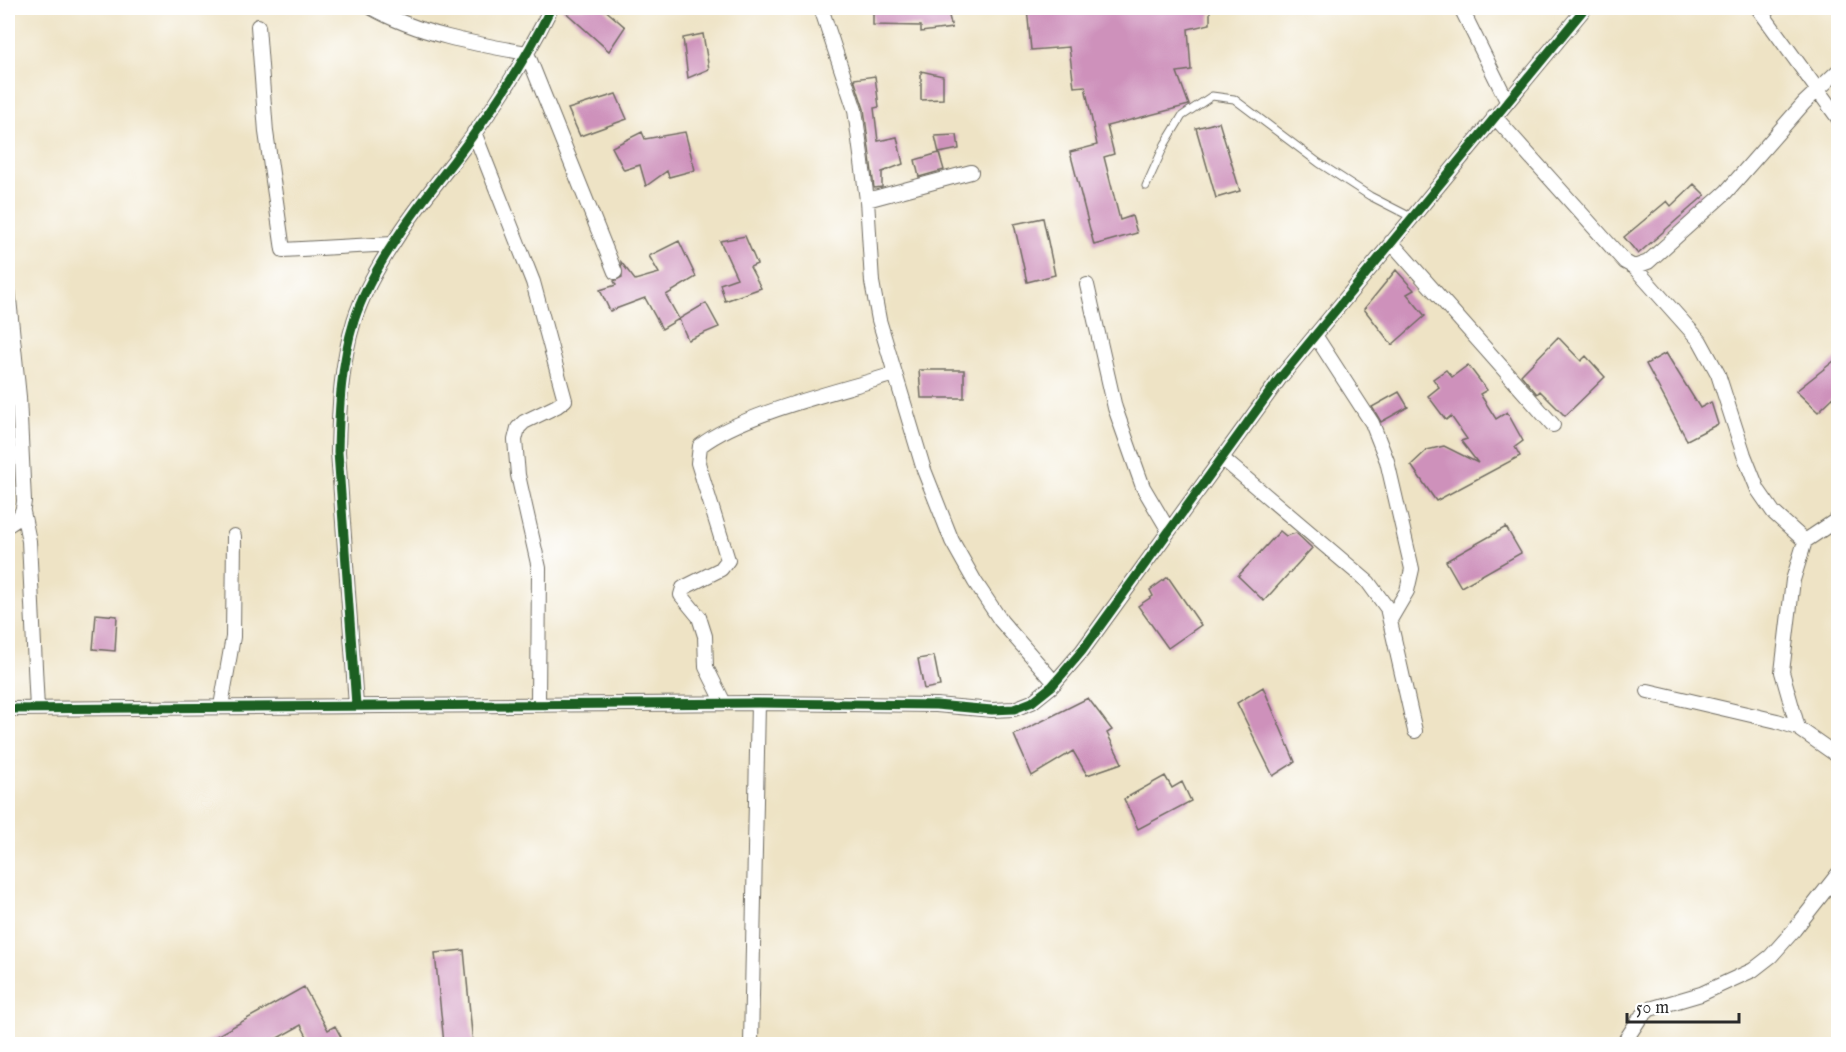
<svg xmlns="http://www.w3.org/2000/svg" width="1846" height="1052" viewBox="0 0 1846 1052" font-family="'IM FELL English',serif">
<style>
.building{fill:#ce91bb}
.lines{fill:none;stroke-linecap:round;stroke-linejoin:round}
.lane-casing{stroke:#6f6b61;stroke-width:9}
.street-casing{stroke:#6f6b61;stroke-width:16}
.lane{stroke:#fff;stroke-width:7}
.street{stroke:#fff;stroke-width:14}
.cycleway-casing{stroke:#fff;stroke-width:13}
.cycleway{stroke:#1b5e20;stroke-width:9}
</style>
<rect width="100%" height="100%" fill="#fff"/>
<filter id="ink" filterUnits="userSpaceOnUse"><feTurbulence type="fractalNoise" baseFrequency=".0167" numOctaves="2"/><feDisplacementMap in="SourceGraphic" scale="12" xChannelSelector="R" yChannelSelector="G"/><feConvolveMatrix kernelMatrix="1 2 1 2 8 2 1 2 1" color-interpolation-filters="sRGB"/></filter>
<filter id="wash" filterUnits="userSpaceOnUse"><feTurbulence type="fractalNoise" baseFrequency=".008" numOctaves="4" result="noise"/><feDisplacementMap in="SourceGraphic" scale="24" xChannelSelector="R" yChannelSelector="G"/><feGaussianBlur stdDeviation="1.35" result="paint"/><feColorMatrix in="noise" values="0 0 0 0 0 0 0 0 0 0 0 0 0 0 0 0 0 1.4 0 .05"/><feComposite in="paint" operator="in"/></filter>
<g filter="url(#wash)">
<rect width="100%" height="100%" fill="#eee3c5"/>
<g id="blocks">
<!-- building -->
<path class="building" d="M 561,8 L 603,8 L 625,27 L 609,51 Z
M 873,8 L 947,8 L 952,28 L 921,32 L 921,26 L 873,25 Z
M 1027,8 L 1210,8 L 1210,24 L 1188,29 L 1191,70 L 1177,72 L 1189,105 L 1107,126 L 1114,154 L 1104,157 L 1120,220 L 1132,216 L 1137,233 L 1094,245 L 1070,152 L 1097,145 L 1085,86 L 1074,87 L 1069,47 L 1031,50 Z
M 703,34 L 709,69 L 688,78 L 683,38 Z
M 921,71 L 943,76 L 943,99 L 921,100 Z
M 875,76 L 879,107 L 874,108 L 878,141 L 897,137 L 903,164 L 882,172 L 882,187 L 874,188 L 864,109 L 854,79 Z
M 616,94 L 627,119 L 580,136 L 568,109 Z
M 1219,122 L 1240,191 L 1216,198 L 1196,128 Z
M 642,132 L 645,139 L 685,132 L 695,170 L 669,177 L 667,171 L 646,186 L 640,165 L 624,170 L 612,147 Z
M 957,135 L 959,149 L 939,153 L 935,136 Z
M 939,153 L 944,170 L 919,177 L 915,160 Z
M 1694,184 L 1705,195 L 1638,254 L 1624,237 L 1667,201 L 1671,206 Z
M 1043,218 L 1055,275 L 1027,282 L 1014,224 Z
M 745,236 L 757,264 L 750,267 L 761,288 L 725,301 L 720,284 L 737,278 L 720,241 Z
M 679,241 L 696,277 L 666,295 L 679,319 L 662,329 L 645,298 L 610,311 L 600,290 L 616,285 L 614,281 L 622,277 L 621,262 L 635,280 L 659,273 L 649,256 Z
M 1396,270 L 1414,290 L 1407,294 L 1425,316 L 1392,345 L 1364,309 Z
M 706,303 L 719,327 L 688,340 L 679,319 Z
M 1558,337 L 1581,361 L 1586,356 L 1605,377 L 1565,416 L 1540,391 L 1537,394 L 1521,375 Z
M 1666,353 L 1700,408 L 1711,402 L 1718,424 L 1687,440 L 1646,364 Z
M 1839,357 L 1839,392 L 1818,412 L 1796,391 Z
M 1468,365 L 1487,390 L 1480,394 L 1496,419 L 1507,412 L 1523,441 L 1515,447 L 1520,456 L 1436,501 L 1411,465 L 1427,450 L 1444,446 L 1478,463 L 1461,441 L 1467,439 L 1451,416 L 1446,420 L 1428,396 L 1439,387 L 1433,379 L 1446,370 L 1452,377 Z
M 919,370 L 964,370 L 964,398 L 921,398 Z
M 1399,392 L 1408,407 L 1381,422 L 1372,407 Z
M 1506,527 L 1521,553 L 1461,587 L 1446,561 Z
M 1280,531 L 1286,536 L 1296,533 L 1312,548 L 1264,601 L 1238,576 Z
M 1168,577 L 1201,625 L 1168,648 L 1138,606 L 1153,596 L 1150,590 Z
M 96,614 L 117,616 L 115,651 L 93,649 Z
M 934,656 L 940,686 L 924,689 L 918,659 Z
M 1263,687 L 1295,762 L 1273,776 L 1237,703 Z
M 1088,698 L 1112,730 L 1107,733 L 1122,763 L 1087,775 L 1073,751 L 1032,776 L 1014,735 Z
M 1165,776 L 1172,788 L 1182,782 L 1191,801 L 1138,829 L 1124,799 Z
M 464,950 L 473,1044 L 444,1044 L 435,953 Z
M 304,987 L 328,1030 L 335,1026 L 341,1037 L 328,1044 L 311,1044 L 301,1025 L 267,1044 L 202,1044 Z"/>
</g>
</g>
<g filter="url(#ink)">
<use href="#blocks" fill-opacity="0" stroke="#6f6b61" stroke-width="1.5"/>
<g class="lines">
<defs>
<path id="lane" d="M 1146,186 L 1165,144 L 1182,116 L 1212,96 L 1234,99 L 1319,163 L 1370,196 L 1411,217"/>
<path id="street" d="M 372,8 C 418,34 475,44 527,53 L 615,272
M 821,8 L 855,110 L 867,200 L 872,282 L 879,320 L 924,470 L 952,541 L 975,582 L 1001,621 L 1055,683
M 1461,8 L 1507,101
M 1758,8 L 1838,118
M 258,26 L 266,132 L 283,250 L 393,244
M 1494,116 L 1625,262 L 1634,267 L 1648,262 L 1726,192 L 1804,103 L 1838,71
M 474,132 L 533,282 L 565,400 L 557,406 L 524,422 L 518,428 L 515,440 L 518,475 L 539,568 L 538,704
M 867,200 L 971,172
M 1391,242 L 1553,425
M 1634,267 L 1700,341 L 1718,374 L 1744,455 L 1758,490 L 1774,513 L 1805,541 L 1793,580 L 1782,672 L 1798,728
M 1087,285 L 1115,408 L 1143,487 L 1169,531
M 8,289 L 19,397 L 24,501 C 23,514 19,519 8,525
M 1315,335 L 1372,423 L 1387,461 L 1412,569 L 1407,591 L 1390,620
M 1223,459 L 1368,582 L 1387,608 L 1415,731
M 23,512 L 29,541 L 37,709
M 1805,541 L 1838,519
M 1648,691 L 1777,721 L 1798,728 L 1838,756
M 724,703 L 706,667 L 705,636 L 699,617 L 681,595 L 683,588 L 721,569 L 728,560 L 698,463 L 700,446 C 742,413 841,391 894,374
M 356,705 L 338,452 C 339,407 341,363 354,321 C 371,267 418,206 453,162 C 490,114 525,62 551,8
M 221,706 L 233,637 L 234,536
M 8,709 L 758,703 L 936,705 L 992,710 L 1014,709 L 1032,702 L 1052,686 L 1082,651 L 1280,378 L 1585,8
M 751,1044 L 758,703
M 1623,1044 L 1640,1018 L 1650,1009 L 1701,994 L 1753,970 L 1771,956 L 1794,930 L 1838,874"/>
</defs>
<!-- lane casing -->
<use href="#lane" class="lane-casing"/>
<!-- street casing -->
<use href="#street" class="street-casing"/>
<!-- lane -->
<use href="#lane" class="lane"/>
<!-- street -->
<use href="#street" class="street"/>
<defs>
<path id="cycleway" d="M 356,705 L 338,452 C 339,407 341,363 354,321 C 371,267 418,206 453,162 C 490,114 525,62 551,8
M 8,709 L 758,703 L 936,705 L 992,710 L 1014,709 L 1032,702 L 1052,686 L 1082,651 L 1280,378 L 1585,8"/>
</defs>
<!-- cycleway casing -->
<use href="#cycleway" class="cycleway-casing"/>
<!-- cycleway -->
<use href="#cycleway" class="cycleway"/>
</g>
</g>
<!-- margin -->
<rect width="1846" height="1052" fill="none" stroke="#fff" stroke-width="30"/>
<!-- scale -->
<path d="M1627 1013v9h112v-9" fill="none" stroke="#2b2b2b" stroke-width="3"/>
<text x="1636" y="1013" font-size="18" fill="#2b2b2b" stroke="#ffffff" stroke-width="4.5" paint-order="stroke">50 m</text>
</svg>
